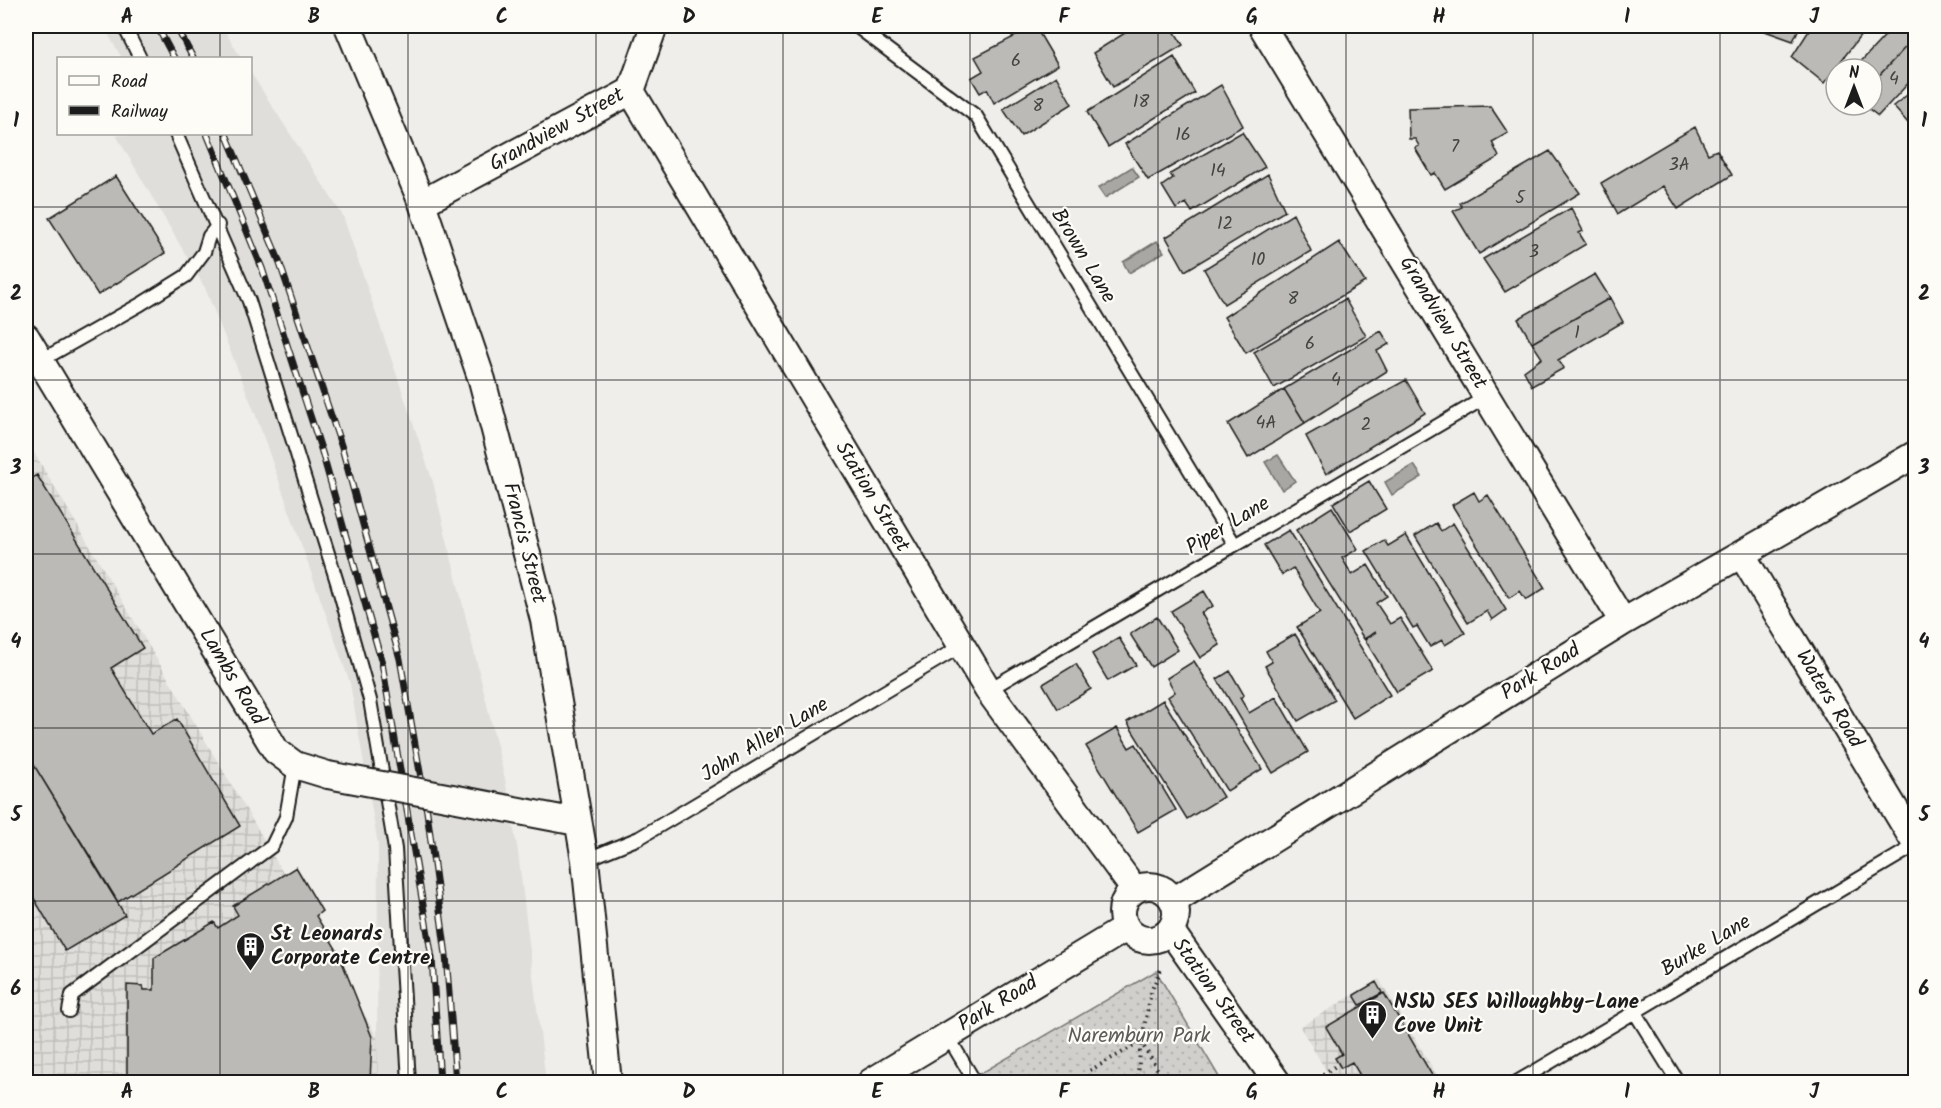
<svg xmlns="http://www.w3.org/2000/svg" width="1941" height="1108" viewBox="0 0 1941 1108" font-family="Kalam,sans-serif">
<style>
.built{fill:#e0deda}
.industrial{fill:url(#industrial-grid)}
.grass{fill:url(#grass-dots);stroke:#767674;stroke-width:1.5}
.water{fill:#a8a7a3;stroke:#706f6d;stroke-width:1.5}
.building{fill:#bbbab6;stroke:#1c1c1c;stroke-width:1.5}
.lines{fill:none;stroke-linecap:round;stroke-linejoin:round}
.service-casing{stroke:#1c1c1c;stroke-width:16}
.minor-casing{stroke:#1c1c1c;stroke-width:30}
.path{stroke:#1c1c1c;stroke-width:4;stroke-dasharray:1.5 4.5;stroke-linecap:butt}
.service{stroke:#fdfcf7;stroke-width:12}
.minor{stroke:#fdfcf7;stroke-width:26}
.rail-casing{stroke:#1c1c1c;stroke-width:7}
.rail{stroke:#fdfcf7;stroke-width:4.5;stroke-dasharray:14;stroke-linecap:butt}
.minor-bridge-casing{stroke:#1c1c1c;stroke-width:30;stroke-linecap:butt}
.minor-bridge{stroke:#fdfcf7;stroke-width:26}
.tree{fill:#9e9d9b}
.grid{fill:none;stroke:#1c1c1c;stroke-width:1.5;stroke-opacity:0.55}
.labels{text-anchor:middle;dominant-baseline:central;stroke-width:4.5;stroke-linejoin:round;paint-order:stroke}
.number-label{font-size:18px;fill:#444442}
.street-label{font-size:21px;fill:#1c1c1c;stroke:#fdfcf7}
.poi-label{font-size:21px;font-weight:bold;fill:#1c1c1c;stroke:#fdfcf7;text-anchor:start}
.park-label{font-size:21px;fill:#5b5b5a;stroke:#fdfcf7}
.neatline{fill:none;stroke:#1c1c1c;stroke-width:2}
.grid-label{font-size:20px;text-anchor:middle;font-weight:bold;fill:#1c1c1c}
</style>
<defs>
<pattern id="industrial-grid" width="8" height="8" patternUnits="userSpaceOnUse" patternTransform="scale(1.5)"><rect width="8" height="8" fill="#e0deda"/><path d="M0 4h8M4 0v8" fill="none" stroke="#c0beba"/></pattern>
<pattern id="grass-dots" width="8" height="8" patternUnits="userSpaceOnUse" patternTransform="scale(1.5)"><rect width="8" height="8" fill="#d0cfcc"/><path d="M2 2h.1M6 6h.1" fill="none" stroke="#b2b1af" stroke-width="1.8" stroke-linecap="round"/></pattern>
</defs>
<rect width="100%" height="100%" fill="#f0eeea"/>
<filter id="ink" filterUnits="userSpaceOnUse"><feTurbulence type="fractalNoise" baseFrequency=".0167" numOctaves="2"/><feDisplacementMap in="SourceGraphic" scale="12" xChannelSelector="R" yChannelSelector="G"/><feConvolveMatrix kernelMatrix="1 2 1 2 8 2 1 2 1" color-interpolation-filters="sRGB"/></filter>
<g filter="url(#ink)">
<!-- built -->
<path class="built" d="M 103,26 L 222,26 L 241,58 L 122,58 Z
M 251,73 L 343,216 L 433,482 L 505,779 L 518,852 L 546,1082 L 378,1082 L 377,1071 L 376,1082 L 26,1082 L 26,911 L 377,1036 L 378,845 L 350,683 L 255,413 L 205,288 L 116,135 L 250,134 Z"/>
<!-- industrial -->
<path class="industrial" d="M 26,439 L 259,831 L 377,1037 L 378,1082 L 26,1082 Z
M 1379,979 L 1441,1082 L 1333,1082 L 1300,1027 Z"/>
<!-- grass -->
<path class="grass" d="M 1156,971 L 1222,1082 L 966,1082 Z"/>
<!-- water -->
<path class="water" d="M 1132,167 L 1139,177 L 1105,198 L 1098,188 Z
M 1157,241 L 1164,252 L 1129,273 L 1123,262 Z
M 1278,455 L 1295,481 L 1282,490 L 1265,462 Z
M 1414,465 L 1422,477 L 1392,495 L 1385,482 Z"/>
<!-- building -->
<path class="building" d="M 1035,26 L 1058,65 L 994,103 L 987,89 L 980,93 L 971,78 L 983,71 L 975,57 Z
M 1136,26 L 1171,26 L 1183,45 L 1113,87 L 1093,53 Z
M 1751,26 L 1800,26 L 1793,41 Z
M 1812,26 L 1868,26 L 1824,83 L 1792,57 Z
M 1894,26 L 1916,26 L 1916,36 L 1872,83 L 1872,69 L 1854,69 Z
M 1916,36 L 1916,75 L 1878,116 L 1864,105 L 1872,105 L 1872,83 Z
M 1174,57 L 1195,93 L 1108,147 L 1087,112 Z
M 1056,76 L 1072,104 L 1021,136 L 1003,109 Z
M 1221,85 L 1243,126 L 1148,180 L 1125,144 Z
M 1916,88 L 1916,132 L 1893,106 Z
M 1490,106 L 1508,133 L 1492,142 L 1499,157 L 1445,189 L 1435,173 L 1431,175 L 1415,148 L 1419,146 L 1415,139 L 1409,139 L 1408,108 Z
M 1695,127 L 1708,154 L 1717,150 L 1732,175 L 1678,209 L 1663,186 L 1618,214 L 1601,183 Z
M 1242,132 L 1265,167 L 1192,212 L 1186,203 L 1176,209 L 1162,186 L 1173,178 L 1170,174 Z
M 1550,151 L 1580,193 L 1479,254 L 1453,211 L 1462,207 L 1460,203 Z
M 1268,174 L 1285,211 L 1185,271 L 1166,237 Z
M 116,176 L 165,253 L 98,295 L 49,218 Z
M 1571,208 L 1583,231 L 1579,233 L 1586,244 L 1505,292 L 1483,259 Z
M 1293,214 L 1311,251 L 1224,304 L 1204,269 Z
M 1339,242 L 1365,282 L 1246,353 L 1224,317 Z
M 1595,274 L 1610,298 L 1532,343 L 1518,319 Z
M 1610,298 L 1623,322 L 1558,360 L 1564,368 L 1532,386 L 1524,371 L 1542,358 L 1532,343 Z
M 1345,299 L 1366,336 L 1274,388 L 1254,352 Z
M 1381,331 L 1389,344 L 1377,351 L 1387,371 L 1305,423 L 1284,389 Z
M 1406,380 L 1425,413 L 1326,474 L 1306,436 Z
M 1284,389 L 1305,423 L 1248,458 L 1228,424 Z
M 37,475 L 143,648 L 111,668 L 151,734 L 177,719 L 240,826 L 118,902 L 26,752 L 26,481 Z
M 1369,481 L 1386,509 L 1350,531 L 1333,503 Z
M 1474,492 L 1479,501 L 1488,495 L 1545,588 L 1526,600 L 1520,591 L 1509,598 L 1452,505 Z
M 1332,507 L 1358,549 L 1342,558 L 1352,575 L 1368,565 L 1387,596 L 1376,603 L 1390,624 L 1400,618 L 1433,671 L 1397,692 L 1365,640 L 1376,632 L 1364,639 L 1296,530 Z
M 1436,523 L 1441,531 L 1453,523 L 1506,610 L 1492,620 L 1487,611 L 1468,623 L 1415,536 Z
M 1289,530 L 1390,695 L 1353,718 L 1297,627 L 1320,613 L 1293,568 L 1282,575 L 1264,545 Z
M 1406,535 L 1465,633 L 1445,645 L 1442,640 L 1430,647 L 1417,626 L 1413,628 L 1366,551 L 1384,540 L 1388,546 Z
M 1204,591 L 1213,606 L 1201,613 L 1220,645 L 1200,658 L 1171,611 Z
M 1157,617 L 1178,650 L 1151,667 L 1130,634 Z
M 1295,634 L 1335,700 L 1298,721 L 1265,666 L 1272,662 L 1266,651 Z
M 1119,638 L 1136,665 L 1108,681 L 1092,654 Z
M 1194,661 L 1262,769 L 1227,791 L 1168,697 L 1175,692 L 1167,678 Z
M 1076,664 L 1091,689 L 1058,709 L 1043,684 Z
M 1230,671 L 1244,695 L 1240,698 L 1249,713 L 1276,697 L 1308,752 L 1273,773 L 1217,679 Z
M 1163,700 L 1223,797 L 1187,819 L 1127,722 Z
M 1117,728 L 1129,748 L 1136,744 L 1176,810 L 1138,832 L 1086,746 Z
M 26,752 L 125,915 L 65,951 L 26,885 Z
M 296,867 L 322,911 L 316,916 L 338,952 L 372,1037 L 370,1082 L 127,1082 L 127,985 L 143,986 L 144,990 L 154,990 L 154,958 L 214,922 L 218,928 L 238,915 L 233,906 Z
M 1376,982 L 1382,993 L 1360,1005 L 1354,995 Z
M 1384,993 L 1433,1077 L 1424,1082 L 1364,1082 L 1352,1062 L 1341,1068 L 1335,1058 L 1342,1054 L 1326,1027 Z"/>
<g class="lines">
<defs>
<path id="service" d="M 124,26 L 140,58
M 856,26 L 976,116 L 1235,545
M 176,134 L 249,301 L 337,582 L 370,700 L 395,849 L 409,1082
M 40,361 L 141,304 L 186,276 L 204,252 L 209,236 L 218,225
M 988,690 L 1488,396
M 585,860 L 639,838 L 961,646
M 69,1011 L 72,995 L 272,846 L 286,817 L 295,765
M 1634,1011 L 1678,1082
M 947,1035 L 975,1082
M 1517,1082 L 1916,845"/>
<path id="minor" d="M 348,26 L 422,203 L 482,380 L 544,620 L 585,860 L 608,1082
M 1262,26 L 1623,622
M 631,91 L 988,690 L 1134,889
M 422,203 L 631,91 L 654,26
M 26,337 L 276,751 L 295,765 L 328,775
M 1742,555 L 1916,844
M 452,798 L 577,822
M1122 913a27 27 0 1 1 54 0a27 27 0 1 1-54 0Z
M 1173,901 L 1623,622 L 1916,454
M 1170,930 L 1277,1082
M 871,1082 L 1126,928"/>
</defs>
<!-- service casing -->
<use href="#service" class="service-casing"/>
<!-- minor casing -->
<use href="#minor" class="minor-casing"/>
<!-- path -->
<path class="path" d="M 1141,1042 L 1165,1082
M 1323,1074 L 1339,1064
M 1089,1082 L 1089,1071 L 1141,1042 L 1152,989 L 1162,967
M 1137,1082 L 1141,1042"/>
<!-- service -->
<use href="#service" class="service"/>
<!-- minor -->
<use href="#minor" class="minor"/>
<defs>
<path id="rail" d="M 157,26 L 174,58
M 176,26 L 193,58
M 207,134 L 262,268 L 322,452 L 382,663 L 432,958 L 440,1082
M 226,134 L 278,258 L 342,448 L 400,659 L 427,812 L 446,955 L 456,1082"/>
</defs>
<!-- rail casing -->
<use href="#rail" class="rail-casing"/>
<!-- rail -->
<use href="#rail" class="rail"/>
<defs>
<path id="minor-bridge" d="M 328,775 L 452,798"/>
</defs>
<!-- minor-bridge casing -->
<use href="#minor-bridge" class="minor-bridge-casing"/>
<!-- minor-bridge -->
<use href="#minor-bridge" class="minor-bridge"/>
</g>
<!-- trees -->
<circle class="tree" cx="1133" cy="1037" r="9"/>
</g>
<!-- grid -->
<path class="grid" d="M 220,26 L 220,58M 408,26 L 408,1082M 596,26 L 596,1082M 783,26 L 783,1082M 970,26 L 970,1082M 1158,26 L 1158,1082M 1346,26 L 1346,1082M 1533,26 L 1533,1082M 1720,26 L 1720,1082M 220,134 L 220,1082M 26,207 L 1916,207M 26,380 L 1916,380M 26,554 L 1916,554M 26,728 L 1916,728M 26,901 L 1916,901"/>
<!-- icons -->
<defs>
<symbol id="building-pin" viewBox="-11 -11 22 30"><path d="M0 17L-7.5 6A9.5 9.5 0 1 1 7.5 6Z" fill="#1c1c1c" stroke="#fdfcf7"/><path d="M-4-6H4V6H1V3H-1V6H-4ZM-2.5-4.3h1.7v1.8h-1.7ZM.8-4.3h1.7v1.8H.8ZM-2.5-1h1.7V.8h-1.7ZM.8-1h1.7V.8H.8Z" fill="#fff"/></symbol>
</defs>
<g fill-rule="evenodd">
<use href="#building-pin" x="234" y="930" width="33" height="45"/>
<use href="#building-pin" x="1356" y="998" width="33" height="45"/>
</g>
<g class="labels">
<!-- number labels -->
<g class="number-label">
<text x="1016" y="61">6</text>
<text x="1894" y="79">4</text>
<text x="1141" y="102">18</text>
<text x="1038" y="106">8</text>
<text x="1183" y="135">16</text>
<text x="1455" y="147">7</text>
<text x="1679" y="165">3A</text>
<text x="1218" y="171">14</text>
<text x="1520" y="198">5</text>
<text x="1225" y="224">12</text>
<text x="1534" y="252">3</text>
<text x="1258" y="260">10</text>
<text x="1293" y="299">8</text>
<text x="1577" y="333">1</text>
<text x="1310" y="344">6</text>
<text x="1336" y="380">4</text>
<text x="1266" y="423">4A</text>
<text x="1366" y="425">2</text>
</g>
<!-- street labels -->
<g class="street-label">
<text transform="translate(557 130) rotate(-29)">Grandview Street</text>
<text transform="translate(1083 256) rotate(59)">Brown Lane</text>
<text transform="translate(1443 323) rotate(59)">Grandview Street</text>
<text transform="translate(872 497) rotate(59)">Station Street</text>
<text transform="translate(1228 526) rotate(-31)">Piper Lane</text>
<text transform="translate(524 543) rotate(76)">Francis Street</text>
<text transform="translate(1541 672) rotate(-32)">Park Road</text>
<text transform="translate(232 677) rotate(59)">Lambs Road</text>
<text transform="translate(1829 699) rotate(59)">Waters Road</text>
<text transform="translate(765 740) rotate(-31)">John Allen Lane</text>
<text transform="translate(1706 946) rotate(-31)">Burke Lane</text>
<text transform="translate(1213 991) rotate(54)">Station Street</text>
<text transform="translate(998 1004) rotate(-31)">Park Road</text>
</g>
<!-- poi labels -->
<g class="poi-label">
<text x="271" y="934">St Leonards<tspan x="271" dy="24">Corporate Centre</tspan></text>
<text x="1394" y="1002">NSW SES Willoughby-Lane<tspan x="1394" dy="24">Cove Unit</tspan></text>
</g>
<!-- park labels -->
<g class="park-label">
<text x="1139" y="1036">Naremburn Park</text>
</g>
</g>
<!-- margin -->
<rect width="1941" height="1108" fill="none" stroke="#fdfcf7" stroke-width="66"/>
<!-- legend -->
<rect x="57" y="57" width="195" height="78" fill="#fdfcf7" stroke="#a3a29f" stroke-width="1.5"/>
<rect x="69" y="76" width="30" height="9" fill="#fdfcf7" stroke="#a3a29f" stroke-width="1.5"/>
<text x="111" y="87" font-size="18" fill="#1c1c1c">Road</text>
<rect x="69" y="106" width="30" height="9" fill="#1c1c1c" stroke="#a3a29f" stroke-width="1.5"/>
<text x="111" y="117" font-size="18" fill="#1c1c1c">Railway</text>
<!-- north arrow -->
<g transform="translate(1854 87)"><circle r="28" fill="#fdfcf7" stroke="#a3a29f" stroke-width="1.5"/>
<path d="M0-4.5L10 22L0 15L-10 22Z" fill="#1c1c1c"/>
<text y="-9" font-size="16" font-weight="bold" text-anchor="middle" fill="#1c1c1c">N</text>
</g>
<rect x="33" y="33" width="1875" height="1042" class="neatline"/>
<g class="grid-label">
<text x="127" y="23">A</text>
<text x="314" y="23">B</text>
<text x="502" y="23">C</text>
<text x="689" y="23">D</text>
<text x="877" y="23">E</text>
<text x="1064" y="23">F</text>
<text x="1252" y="23">G</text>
<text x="1439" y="23">H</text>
<text x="1627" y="23">I</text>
<text x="1814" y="23">J</text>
<text x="16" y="127">1</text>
<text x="1924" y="127">1</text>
<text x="16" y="300">2</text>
<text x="1924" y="300">2</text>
<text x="16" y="474">3</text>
<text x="1924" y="474">3</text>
<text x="16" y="648">4</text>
<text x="1924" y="648">4</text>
<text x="16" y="821">5</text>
<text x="1924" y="821">5</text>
<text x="16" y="995">6</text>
<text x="1924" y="995">6</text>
<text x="127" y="1098">A</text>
<text x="314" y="1098">B</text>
<text x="502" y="1098">C</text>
<text x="689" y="1098">D</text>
<text x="877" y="1098">E</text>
<text x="1064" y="1098">F</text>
<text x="1252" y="1098">G</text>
<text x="1439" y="1098">H</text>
<text x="1627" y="1098">I</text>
<text x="1814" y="1098">J</text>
</g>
</svg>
